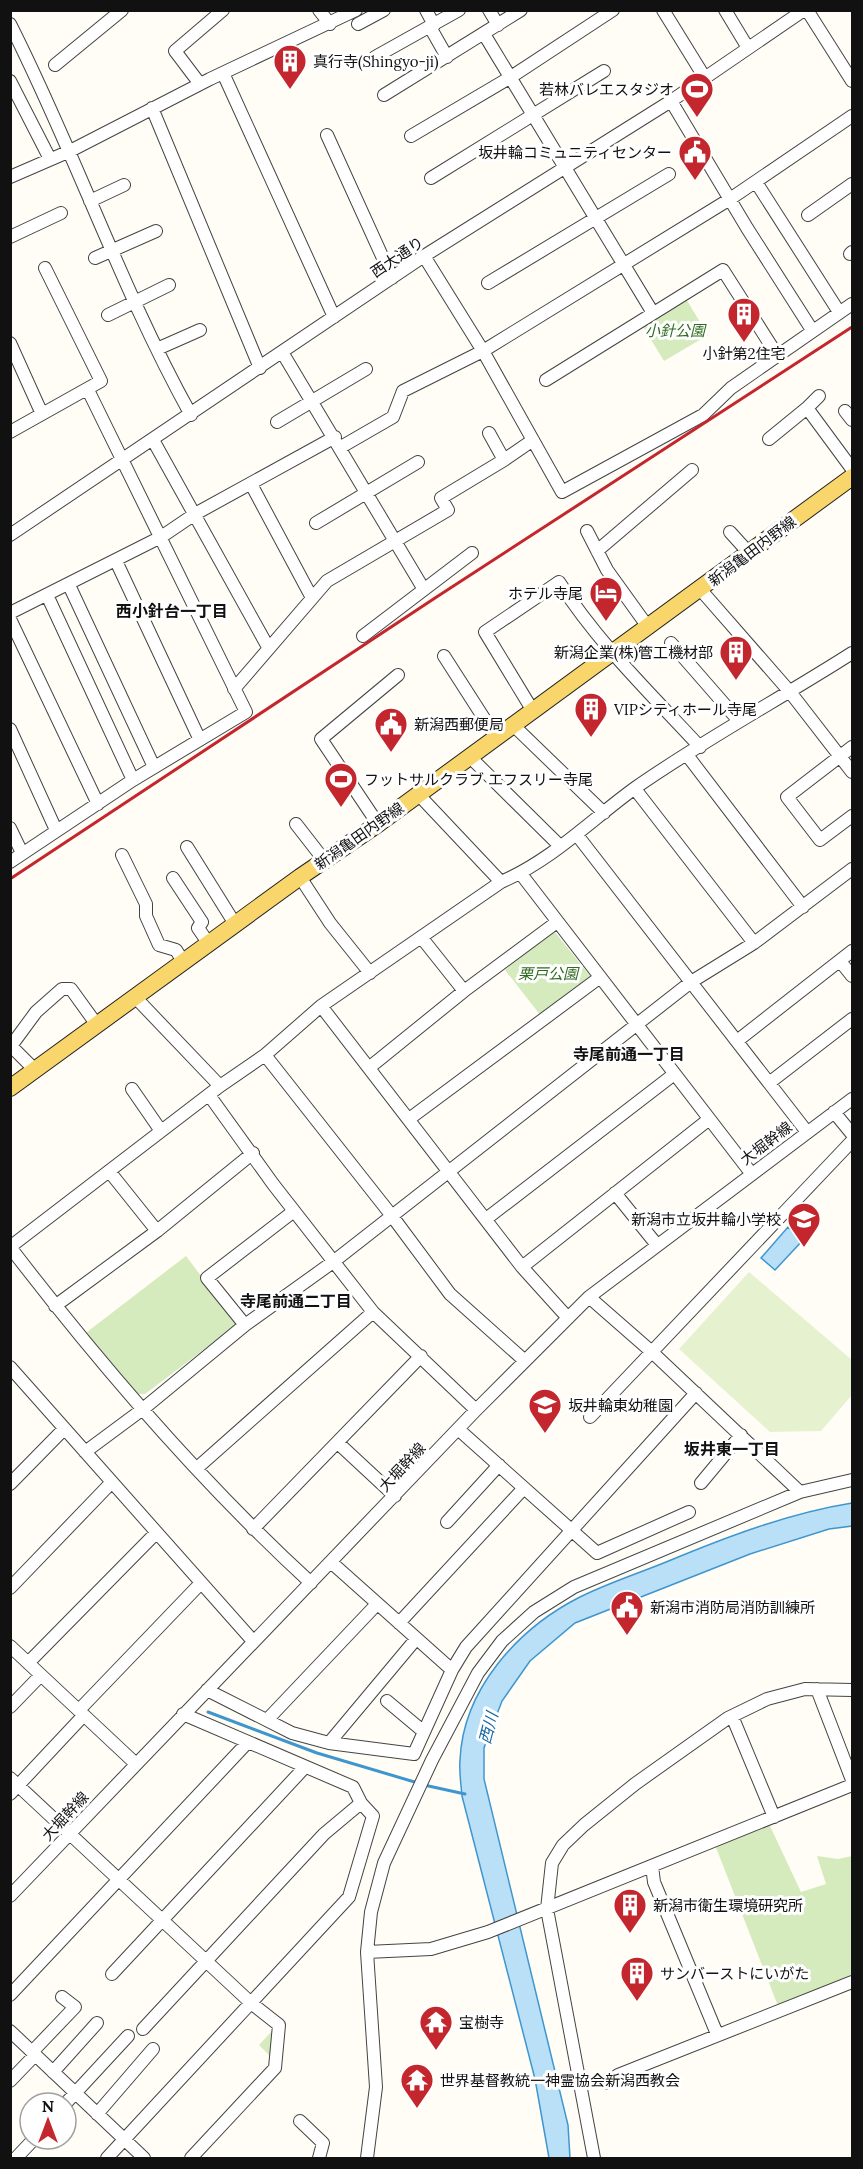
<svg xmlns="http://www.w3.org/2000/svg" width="863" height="2169" viewBox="0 0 863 2169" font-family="Lora,'Noto Sans JP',serif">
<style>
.green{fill:#d5ebbd}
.pitch{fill:#e6f2cf}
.water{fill:#b9e0f7;stroke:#3f96cf;stroke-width:1.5}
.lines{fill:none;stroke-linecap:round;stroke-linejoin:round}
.stream{stroke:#3f96cf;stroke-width:3}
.minor-casing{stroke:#444;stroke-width:14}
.major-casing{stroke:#222;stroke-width:18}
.minor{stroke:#fff;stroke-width:12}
.major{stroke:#f9d66b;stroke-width:16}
.rail{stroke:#c4262e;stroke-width:3}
.labels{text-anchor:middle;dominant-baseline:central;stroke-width:6;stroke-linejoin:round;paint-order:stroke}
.poi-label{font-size:15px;fill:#111;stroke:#fff;text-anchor:start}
.street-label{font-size:15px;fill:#111;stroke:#fff}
.park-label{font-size:15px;font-style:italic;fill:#2f6b1f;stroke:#fff}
.neighbourhood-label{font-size:16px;font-weight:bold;fill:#111;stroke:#fff}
.water-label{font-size:16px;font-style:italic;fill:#1768a6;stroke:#fff}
</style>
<rect width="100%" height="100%" fill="#fffdf5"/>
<!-- green -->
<path class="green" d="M 686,299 L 708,335 L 664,361 L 642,325 Z
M 554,931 L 591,977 L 541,1016 L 505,970 Z
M 186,1256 L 235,1321 L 235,1326 L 145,1394 L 138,1394 L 88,1337 L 87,1332 Z
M 770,1826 L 801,1892 L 826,1884 L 817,1856 L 838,1859 L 852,1856 L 852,1974 L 778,2006 L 715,1845 Z
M 271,2032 L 275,2035 L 272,2058 L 259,2045 Z"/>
<!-- pitch -->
<path class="pitch" d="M 749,1272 L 852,1360 L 852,1395 L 821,1431 L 770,1432 L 679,1349 Z"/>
<!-- water -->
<path class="water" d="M 788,1227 L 803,1240 L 775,1270 L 761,1258 Z
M 852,1503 L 852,1526 L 829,1529 L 750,1554 L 575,1623 L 530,1661 L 502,1701 L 484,1748 L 484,1779 L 568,2125 L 570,2158 L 549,2158 L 535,2079 L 462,1796 C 461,1784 459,1772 460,1760 C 463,1689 518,1629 578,1598 C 607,1583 640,1573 671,1560 C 729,1536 790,1513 852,1503 Z"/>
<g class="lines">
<!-- stream -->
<path class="stream" d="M 208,1712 L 317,1753 L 418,1783
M 424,1785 L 465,1794"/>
<defs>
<path id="minor" d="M 319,10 L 330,24
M 426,10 L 434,25
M 489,10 L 498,25
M 663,10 L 705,78
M 725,10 L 748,48
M 807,10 L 852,81
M 10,24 C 75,152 121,289 191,415
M 358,24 L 384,10
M 430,27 L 447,57
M 484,34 L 653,313
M 375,57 L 459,10
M 55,65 L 122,10
M 223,73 L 334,317
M 10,81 L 50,159
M 200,84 L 175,51 L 223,10
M 384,95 L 521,10
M 671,101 L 747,228 L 812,330
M 152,108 L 260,368
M 327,135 L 392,278
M 411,136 L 511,77 L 613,10
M 10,177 L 70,151 L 210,79 L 356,10
M 431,178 L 604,71
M 756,182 L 839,312
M 90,201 L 124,185
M 808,215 L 852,184
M 10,237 L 61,213
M 850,254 L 852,252
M 424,256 L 483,351 L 562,492 L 703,415 L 731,388 L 852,304
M 95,258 L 156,231
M 488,283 L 669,174
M 108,315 L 169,285
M 10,343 L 42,414
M 157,349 L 200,330
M 282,352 L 423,588
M 546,380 L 723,270 L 777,355
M 819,396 L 807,408 L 852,469
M 845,411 L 852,420
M 277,422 L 366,369
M 10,432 L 101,381 L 45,268
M 489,433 L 504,460
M 769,439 L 807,408
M 153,440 L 268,647
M 341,447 L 393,417 L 403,391 L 483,351 L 730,199 L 852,116
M 251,484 L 312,598
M 316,523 L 418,462
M 587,531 L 607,570 L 648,627
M 730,532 L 749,553
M 10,535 L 424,256 L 671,101 L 804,10
M 597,551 L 692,470
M 116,561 L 199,738
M 69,585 L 154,767
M 700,589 L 790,692 L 852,772
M 47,595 L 133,780
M 10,613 L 161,537 L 195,514 L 335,437
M 10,619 L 98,804
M 363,636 L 472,553
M 671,643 L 739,721
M 444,656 L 496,737
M 234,689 L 327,581 L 448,510 L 441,498 L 504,460 L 533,440
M 533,711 L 485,632 L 559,582 C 598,643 651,694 700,747
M 512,724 L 604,813
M 10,729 L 56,830
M 852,747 L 787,797 L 820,840 L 852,816
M 687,755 L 803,907
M 469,756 L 560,846
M 635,789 L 754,943
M 417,793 L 501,882
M 296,824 L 324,860
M 378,824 L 321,739 L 398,675
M 10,828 L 22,853
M 577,835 L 807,1132
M 187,847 L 235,924
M 122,855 L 146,904 L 146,916 L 159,945 L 176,950 L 184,963
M 10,862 L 133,780 L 246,712 L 88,390
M 521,874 L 751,1173
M 300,877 L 330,923 L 370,973
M 173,878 L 202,922 L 198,928 L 209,944
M 421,937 L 464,991
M 840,961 L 852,976
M 136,998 L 220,1086
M 321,1006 L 522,1267 L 568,1318
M 737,1041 L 852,951
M 265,1055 L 392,1216 L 450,1294 L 525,1361
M 370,1067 L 464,991 L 557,922
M 35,1070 L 11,1046 L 36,1012 L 62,989 L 71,989 L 97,1025
M 769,1083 L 852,1019
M 132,1089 L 161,1131
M 209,1095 L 273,1184 L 373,1312 L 476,1410
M 834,1112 L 852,1134
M 409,1119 L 599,978
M 109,1171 L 157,1231
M 615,1193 L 657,1245
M 486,1219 L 673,1075
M 10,1247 L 220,1086 L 265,1055 L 321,1006 L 501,882 C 552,860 591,820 635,788 C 705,739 780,699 852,653
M 10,1247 C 102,1367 201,1482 311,1583
M 522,1267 L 708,1120
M 589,1297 L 653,1353 L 800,1492
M 55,1306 L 157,1231 L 253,1153
M 245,1325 L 207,1278 L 294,1211
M 10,1367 L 253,1641
M 590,1417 L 852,1141
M 458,1429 L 597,1553 L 689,1512
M 338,1443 L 395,1496
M 85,1452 L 143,1409 L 245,1325 L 333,1262 L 691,982 L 754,943 L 852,869
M 197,1468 L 373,1312
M 701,1483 L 741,1435
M 10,1484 L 64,1429
M 447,1522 L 499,1465
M 253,1529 L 421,1356
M 332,1563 L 452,1670
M 10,1588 L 111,1483
M 399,1623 L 524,1488
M 10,1646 L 136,1764
M 28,1663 L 156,1533
M 817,1689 L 852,1780
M 207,1690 L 292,1733 L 329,1743 L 414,1754 L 452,1670 L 466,1647 L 696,1393
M 387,1701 L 424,1732
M 10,1707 L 41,1675
M 79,1710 L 201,1583
M 732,1716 L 774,1817
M 267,1720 L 377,1604
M 329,1743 L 416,1639
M 10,1778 L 251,2003 L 279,2025 L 275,2068 L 191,2158
M 10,1794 L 84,1715
M 652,1866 L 654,1882 L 717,2034
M 10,1896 L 476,1410 L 589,1297 L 852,1099
M 367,1952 L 431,1949 L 488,1932 L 852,1785
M 112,1974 L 305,1767
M 10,1995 L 248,1742
M 143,2029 L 324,1834 L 361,1803 L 353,1787 L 183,1714
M 10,2031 L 144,2158
M 32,2052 L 75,2007 L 62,1997
M 53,2072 L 97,2023
M 10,2081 L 35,2055
M 608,2083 L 618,2075 L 852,1982
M 66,2103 L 128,2036
M 97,2114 L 153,2049
M 300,2121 L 323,2143 L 319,2158
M 16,2158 L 34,2139
M 107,2158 L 349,1897 L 373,1816 L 361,1803
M 367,2158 L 376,2087 L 367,1952 L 371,1912 L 384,1863 L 432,1760 L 478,1673 L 502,1641 L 534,1612 L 574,1587 L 800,1492 L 852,1480
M 594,2158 L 547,1909 L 552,1863 L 563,1845 L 584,1825 L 635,1784 L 728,1718 L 767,1699 L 805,1689 L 852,1690"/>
<path id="major" d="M 10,1088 L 300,877 L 378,824 L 852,477"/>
</defs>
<!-- minor casing -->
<use href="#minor" class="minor-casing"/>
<!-- major casing -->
<use href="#major" class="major-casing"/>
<!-- minor -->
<use href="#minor" class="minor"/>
<!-- major -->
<use href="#major" class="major"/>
<!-- rail -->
<path class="rail" d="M 10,879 L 435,598 L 852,327"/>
</g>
<!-- icons -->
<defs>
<symbol id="building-pin" viewBox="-11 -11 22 30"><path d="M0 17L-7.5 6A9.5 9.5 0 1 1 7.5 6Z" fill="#c4262e" stroke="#fff"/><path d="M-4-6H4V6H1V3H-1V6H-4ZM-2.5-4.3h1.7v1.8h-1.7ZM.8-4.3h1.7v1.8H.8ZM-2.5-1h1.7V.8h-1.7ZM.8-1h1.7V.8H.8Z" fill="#fff"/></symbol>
<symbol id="stadium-pin" viewBox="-11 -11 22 30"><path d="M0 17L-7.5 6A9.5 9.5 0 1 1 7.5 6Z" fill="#c4262e" stroke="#fff"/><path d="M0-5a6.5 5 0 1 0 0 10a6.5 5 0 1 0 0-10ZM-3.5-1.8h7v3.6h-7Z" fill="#fff"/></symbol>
<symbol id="civic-pin" viewBox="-11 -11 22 30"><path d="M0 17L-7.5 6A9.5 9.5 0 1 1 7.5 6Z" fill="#c4262e" stroke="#fff"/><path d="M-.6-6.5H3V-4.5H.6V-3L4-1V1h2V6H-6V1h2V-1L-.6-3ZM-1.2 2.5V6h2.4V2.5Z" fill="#fff"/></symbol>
<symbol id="hotel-pin" viewBox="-11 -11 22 30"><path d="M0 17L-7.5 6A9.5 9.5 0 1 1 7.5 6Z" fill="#c4262e" stroke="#fff"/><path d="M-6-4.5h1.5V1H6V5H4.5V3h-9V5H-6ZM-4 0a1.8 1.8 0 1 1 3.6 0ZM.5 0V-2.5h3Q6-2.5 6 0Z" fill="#fff"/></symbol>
<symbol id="school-pin" viewBox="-11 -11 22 30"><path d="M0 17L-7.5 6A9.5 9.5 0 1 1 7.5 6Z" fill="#c4262e" stroke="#fff"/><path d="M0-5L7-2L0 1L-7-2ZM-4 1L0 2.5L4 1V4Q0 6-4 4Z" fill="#fff"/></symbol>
<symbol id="temple-pin" viewBox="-11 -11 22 30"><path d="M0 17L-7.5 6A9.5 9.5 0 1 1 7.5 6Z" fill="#c4262e" stroke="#fff"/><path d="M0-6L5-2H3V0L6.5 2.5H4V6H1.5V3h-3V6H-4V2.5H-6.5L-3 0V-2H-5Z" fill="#fff"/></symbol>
</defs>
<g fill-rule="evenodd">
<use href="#building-pin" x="271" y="42" width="38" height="52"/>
<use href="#stadium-pin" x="678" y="70" width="38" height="52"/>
<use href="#civic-pin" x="676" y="133" width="38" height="52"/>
<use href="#building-pin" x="725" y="295" width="38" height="52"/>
<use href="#hotel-pin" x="587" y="574" width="38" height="52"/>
<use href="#building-pin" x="717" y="633" width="38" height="52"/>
<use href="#building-pin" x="572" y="690" width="38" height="52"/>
<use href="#civic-pin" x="372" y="705" width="38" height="52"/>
<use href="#stadium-pin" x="322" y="760" width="38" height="52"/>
<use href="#school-pin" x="785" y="1200" width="38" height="52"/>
<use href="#school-pin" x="526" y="1386" width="38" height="52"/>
<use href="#civic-pin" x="608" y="1588" width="38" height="52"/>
<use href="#building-pin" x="611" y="1886" width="38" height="52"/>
<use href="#building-pin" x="618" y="1954" width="38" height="52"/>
<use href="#temple-pin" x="417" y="2003" width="38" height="52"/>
<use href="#temple-pin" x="398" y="2061" width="38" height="52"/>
</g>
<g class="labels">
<!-- poi labels -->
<g class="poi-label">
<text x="313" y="61">真行寺(Shingyo-ji)</text>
<text x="674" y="89" text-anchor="end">若林バレエスタジオ</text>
<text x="672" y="152" text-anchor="end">坂井輪コミュニティセンター</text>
<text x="744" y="353" text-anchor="middle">小針第2住宅</text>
<text x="583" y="593" text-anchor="end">ホテル寺尾</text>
<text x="713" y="652" text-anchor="end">新潟企業(株)管工機材部</text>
<text x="614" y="709">VIPシティホール寺尾</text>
<text x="414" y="724">新潟西郵便局</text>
<text x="364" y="779">フットサルクラブ エフスリー寺尾</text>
<text x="781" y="1219" text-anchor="end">新潟市立坂井輪小学校</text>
<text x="568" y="1405">坂井輪東幼稚園</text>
<text x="650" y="1607">新潟市消防局消防訓練所</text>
<text x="653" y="1905">新潟市衛生環境研究所</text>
<text x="660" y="1973">サンバーストにいがた</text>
<text x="459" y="2022">宝樹寺</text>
<text x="440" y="2080">世界基督教統一神霊協会新潟西教会</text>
</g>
<!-- street labels -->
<g class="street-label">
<text transform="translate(397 257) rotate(-34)">西大通り</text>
<text transform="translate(752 551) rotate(-37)">新潟亀田内野線</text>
<text transform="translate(359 836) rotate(-35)">新潟亀田内野線</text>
<text transform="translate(766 1143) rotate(-37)">大堀幹線</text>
<text transform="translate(402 1467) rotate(-47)">大堀幹線</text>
<text transform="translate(65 1816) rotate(-47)">大堀幹線</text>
</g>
<!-- park labels -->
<g class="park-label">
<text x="675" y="330">小針公園</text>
<text x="548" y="973">栗戸公園</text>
</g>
<!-- neighbourhood labels -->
<g class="neighbourhood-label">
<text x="172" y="611">西小針台一丁目</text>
<text x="629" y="1054">寺尾前通一丁目</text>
<text x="296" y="1301">寺尾前通二丁目</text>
<text x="732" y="1449">坂井東一丁目</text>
</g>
<!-- water labels -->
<g class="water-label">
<text transform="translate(488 1728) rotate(-75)">西川</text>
</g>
</g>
<!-- border -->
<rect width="863" height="2169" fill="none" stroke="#111111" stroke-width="24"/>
<!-- north arrow -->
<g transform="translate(48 2121)"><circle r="28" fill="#ffffff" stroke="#a0a0a0" stroke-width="1.5"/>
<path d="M0-4.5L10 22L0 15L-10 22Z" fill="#c4262e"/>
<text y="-9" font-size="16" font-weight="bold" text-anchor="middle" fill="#111111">N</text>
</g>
</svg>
